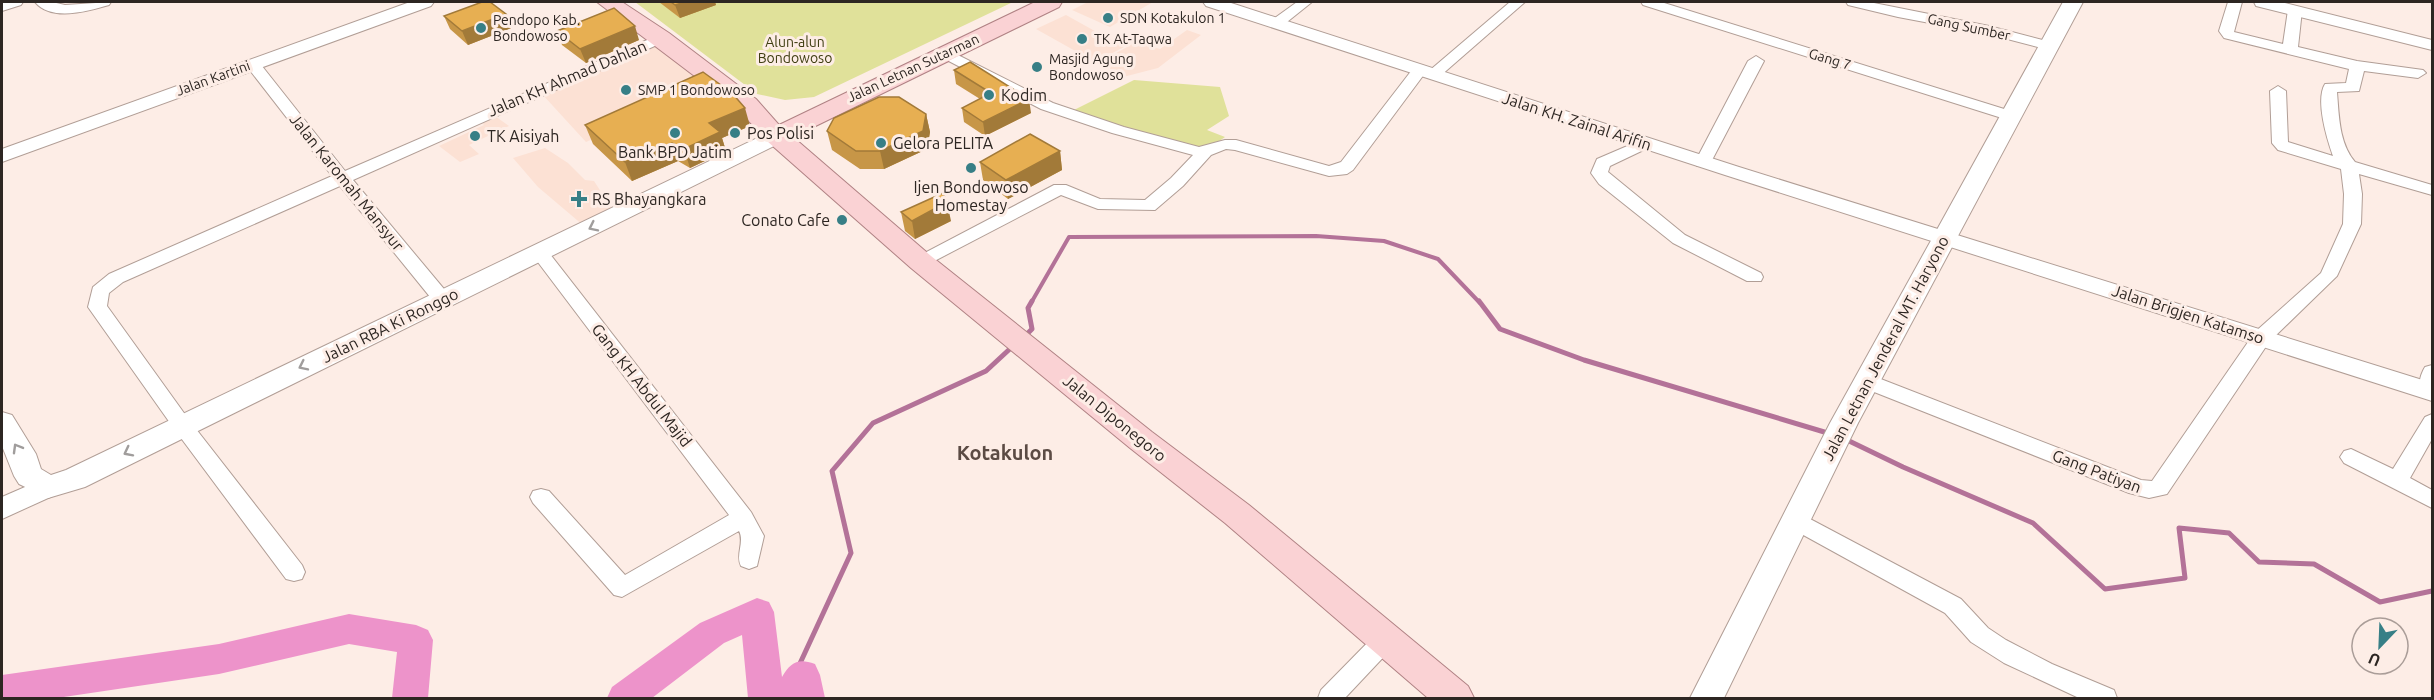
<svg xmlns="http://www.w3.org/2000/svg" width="2434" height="700" viewBox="0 0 2434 700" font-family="Ubuntu,sans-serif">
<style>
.built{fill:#fce1d4}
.green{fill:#e0e19a}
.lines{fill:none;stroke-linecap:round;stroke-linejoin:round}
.stream-far1{stroke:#b37298;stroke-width:4}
.stream{stroke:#b37298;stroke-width:5}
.river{fill:#ed93ca;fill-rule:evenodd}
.minor-casing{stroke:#b19e96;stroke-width:2}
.tertiary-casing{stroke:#b19e96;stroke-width:2}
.secondary-casing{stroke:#b19e96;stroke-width:2}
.primary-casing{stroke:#b08284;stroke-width:2}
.minor{fill:#fff;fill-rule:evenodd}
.tertiary{fill:#fff;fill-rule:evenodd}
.secondary{fill:#fff;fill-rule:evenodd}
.primary{fill:#fad2d4;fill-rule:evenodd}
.wall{fill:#c79647}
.shaded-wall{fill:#a27a39}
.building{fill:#e7af52;stroke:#a27a39;stroke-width:1.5}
.oneway{stroke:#a09d9c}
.poi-dot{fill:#377f86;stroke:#fdede6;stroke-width:2}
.labels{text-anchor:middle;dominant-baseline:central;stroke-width:6;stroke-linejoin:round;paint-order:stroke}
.far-poi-label{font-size:14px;fill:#2d2622;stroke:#fdede6;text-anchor:start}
.far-street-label{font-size:14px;fill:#2d2622;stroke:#fdede6}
.far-park-label{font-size:14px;fill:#3e3d11;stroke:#fdede6}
.street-label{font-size:16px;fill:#2d2622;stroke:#fdede6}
.poi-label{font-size:16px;fill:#2d2622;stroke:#fdede6;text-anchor:start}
.quarter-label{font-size:20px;font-weight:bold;fill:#5b4b44;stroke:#fdede6}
</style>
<rect width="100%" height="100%" fill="#fdede6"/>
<!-- built -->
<path class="built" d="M 1088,2 L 1153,2 L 1110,27 L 1072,10 Z
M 1066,15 L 1102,35 L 1124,47 L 1095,62 L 1036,29 Z
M 1187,30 L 1201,35 L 1158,68 L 1123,77 L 1100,62 L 1136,42 L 1160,49 Z
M 654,45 L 710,86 L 586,142 L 542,94 Z
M 495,116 L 509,126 L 469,145 L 479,154 L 460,162 L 439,146 L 484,125 L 481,122 Z
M 545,148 L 568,163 L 585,180 L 594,181 L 614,212 L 584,226 L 538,187 L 513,158 Z"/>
<!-- green -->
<path class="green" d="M 635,2 L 1013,2 L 814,97 L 785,100 L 757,94 Z
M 1134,80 L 1220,87 L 1229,116 L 1207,130 L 1225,137 L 1208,149 L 1135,135 L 1074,110 Z"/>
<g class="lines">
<!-- stream-far1 -->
<path class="stream-far1" d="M 1031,303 L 1069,237 L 1316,236 L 1384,241 L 1438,259 L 1480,303"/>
<!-- stream -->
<path class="stream" d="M 1479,301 L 1500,329 L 1584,360 L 1831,434
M 1024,337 L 1032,329 L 1028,308 L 1032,301
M 1845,439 L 1903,467 L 2033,523 L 2105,589 L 2185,578 L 2179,528 L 2229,533 L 2259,562 L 2314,564 L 2380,602 L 2432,591
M 784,698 L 851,553 L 832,471 L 873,423 L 986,371 L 1013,346"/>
<!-- river -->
<path class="river" d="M 757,598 L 769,602 L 774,612 L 782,677 C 791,662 798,658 815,664 L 820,675 L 825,698 L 748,698 L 742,635 L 724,643 L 652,698 L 607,698 L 612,687 L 700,623 Z
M 349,614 L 416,625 L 428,630 L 433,640 L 428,698 L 392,698 L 397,652 L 349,644 L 219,674 L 57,698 L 2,698 L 2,675 L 219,644 Z"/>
<defs>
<path id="minor" d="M 2,2 L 23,2 L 21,5 L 2,11 Z
M 35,2 L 52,2 L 65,5 L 111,2 L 109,5 C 88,11 52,22 35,2 Z
M 1297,2 L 1312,2 L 1282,26 L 1272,26 L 1270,23 L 1272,20 Z
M 1510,2 L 1525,2 L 1439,77 L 1429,77 L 1426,74 L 1429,71 Z
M 1641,2 L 1661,2 L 2017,113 L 2019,116 L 2011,121 L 2005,119 L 1643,5 Z
M 1846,2 L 1869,2 L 1989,26 L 2054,43 L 2056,46 L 2049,50 L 1988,34 L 1898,17 L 1848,5 Z
M 2228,2 L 2242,2 L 2234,32 L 2283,44 L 2288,10 L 2295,6 L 2302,10 L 2298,47 L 2357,61 L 2423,70 L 2426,73 L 2418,78 L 2364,71 L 2359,91 L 2337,92 C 2339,116 2339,143 2355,162 L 2432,185 L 2432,195 L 2359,174 L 2362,194 L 2361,224 L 2337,276 L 2269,342 L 2167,494 L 2149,498 L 2129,493 L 1859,386 L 1856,381 L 1859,376 L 1866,374 L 1873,376 L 2141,480 L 2152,481 L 2255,332 L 2321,273 L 2343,224 L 2344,194 L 2341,169 L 2278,150 L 2272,143 L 2270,91 L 2278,86 L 2286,91 L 2288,142 L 2333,156 C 2327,139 2315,100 2325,84 L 2346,83 L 2349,69 L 2224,38 L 2219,31 Z
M 661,34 L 668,38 L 666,41 L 353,180 L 449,295 L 451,299 L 449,303 L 442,305 L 435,303 L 340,186 L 123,282 L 109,293 L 107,306 L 189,420 L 302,565 L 305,572 L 302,579 L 294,581 L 286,579 L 175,430 L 88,307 L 93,287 L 109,274 L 332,176 L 245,64 L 248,61 L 258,61 L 345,171 Z
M 946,49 L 1053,103 L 1124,127 L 1199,147 L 1225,140 L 1236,140 L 1329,166 L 1341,162 L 1415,66 L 1425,66 L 1428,69 L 1353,170 L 1347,174 L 1329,176 L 1235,150 L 1226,149 L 1211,155 L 1183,186 L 1155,210 L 1098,209 L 1061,195 L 921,268 L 915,266 L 912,262 L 915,258 L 1054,185 L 1066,185 L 1100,199 L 1145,200 L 1171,178 L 1193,155 L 1112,133 L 1041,109 L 941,57 L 938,54 Z
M 1756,56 L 1764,61 L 1711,162 L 1709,166 L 1697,166 L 1695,162 L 1748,61 Z
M 1646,138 L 1652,140 L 1654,143 L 1652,146 L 1610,166 L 1608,172 L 1685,235 L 1761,273 L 1763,277 L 1761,281 L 1747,281 L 1673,243 L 1599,184 L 1591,173 L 1597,159 Z
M 540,247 L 546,249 L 751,512 L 764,536 L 757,566 L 749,569 L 741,566 C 735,555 745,542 739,531 L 622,597 L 614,595 L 533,503 L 530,497 L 533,491 L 541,489 L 549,491 L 625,575 L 729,515 L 534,257 L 531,253 L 534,249 Z
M 2432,365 L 2432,397 L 2422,396 C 2417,388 2420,375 2425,367 Z
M 2432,414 L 2432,439 L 2410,478 L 2432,490 L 2432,508 L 2344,463 L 2340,457 L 2344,451 L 2351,449 L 2393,469 L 2425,417 Z
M 1795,511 L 1961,599 L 1988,628 L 2006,640 L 2052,664 L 2114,690 L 2117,698 L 2079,698 L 2004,663 L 1971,642 L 1945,613 L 1787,526 L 1784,520 L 1787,514 Z
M 1385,630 L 1393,633 L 1397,640 L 1393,647 L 1345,698 L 1318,698 L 1321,690 L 1377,633 Z"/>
<path id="tertiary" d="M 410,2 L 434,2 L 431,6 L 2,162 L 2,149 Z
M 1203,2 L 1228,2 L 1739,167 L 2432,383 L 2432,401 L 1725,175 L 1206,6 Z
M 2254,2 L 2281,2 L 2432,40 L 2432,50 L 2256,6 Z
M 48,477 L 57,480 L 61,487 L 57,494 L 2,519 L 2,497 Z"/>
<path id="secondary" d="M 2063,2 L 2083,2 L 1858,423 L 1724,698 L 1690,698 L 1830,423 Z
M 776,129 L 784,131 L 787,136 L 784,141 L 85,487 L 48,498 L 19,484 L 14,476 L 2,446 L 2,412 L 12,415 L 36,454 L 41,469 L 51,475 L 66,470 Z"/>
<path id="primary" d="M 597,2 L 622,2 L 669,33 L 756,99 L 779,125 L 1035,2 L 1062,2 L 1059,7 L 793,137 L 931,256 L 1152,432 L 1249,505 L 1468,686 L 1474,698 L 1428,698 L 1225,523 L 1130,448 L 911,268 L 767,141 L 738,109 Z"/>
</defs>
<!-- minor casing -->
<use href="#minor" class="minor-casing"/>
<!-- tertiary casing -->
<use href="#tertiary" class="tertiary-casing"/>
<!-- secondary casing -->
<use href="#secondary" class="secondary-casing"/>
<!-- primary casing -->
<use href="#primary" class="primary-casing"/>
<!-- minor -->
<use href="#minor" class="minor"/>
<!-- tertiary -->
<use href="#tertiary" class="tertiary"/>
<!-- secondary -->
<use href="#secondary" class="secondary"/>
<!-- primary -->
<use href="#primary" class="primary"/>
</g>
<!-- wall -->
<path class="wall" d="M 659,2 L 715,2 L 716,5 L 680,18 Z
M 506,14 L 511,28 L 468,45 L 450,29 L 444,16 Z
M 557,31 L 639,40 L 586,63 L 562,45 Z
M 954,70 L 1031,113 L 985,136 L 964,122 L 962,108 L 980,99 L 956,84 Z
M 926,114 L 930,132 L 927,149 L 884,169 L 860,169 L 832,150 L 827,131 Z
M 585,125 L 750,126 L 722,138 L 726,151 L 690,168 L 678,161 L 632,181 L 593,144 Z
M 1060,151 L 1062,170 L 1008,199 L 983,180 L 980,162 Z
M 901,212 L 951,221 L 915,239 L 905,231 Z"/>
<!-- shaded-wall -->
<path class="shaded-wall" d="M 685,2 L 715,2 L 716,5 L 680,18 L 675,5 Z
M 506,14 L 511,28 L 468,45 L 462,31 Z
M 635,26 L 639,40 L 586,63 L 580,49 Z
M 1029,99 L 1031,113 L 985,136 L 983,122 Z
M 745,108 L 750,126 L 722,138 L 726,151 L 690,168 L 684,149 L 709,123 Z
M 926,114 L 930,132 L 927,149 L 884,169 L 880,151 Z
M 672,143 L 678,161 L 632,181 L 625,162 Z
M 1060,151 L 1062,170 L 1008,199 L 1006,180 Z
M 947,202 L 951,221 L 915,239 L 912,221 Z"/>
<!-- building -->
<path class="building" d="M 482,2 L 490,2 L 506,14 L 462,31 L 444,16 Z
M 671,2 L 685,2 L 675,5 Z
M 614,8 L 635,26 L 580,49 L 557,31 Z
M 970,62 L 1029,99 L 983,122 L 962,108 L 991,93 L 954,70 Z
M 703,72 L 732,93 L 745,108 L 709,123 L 720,132 L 684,149 L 672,143 L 625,162 L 585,125 Z
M 879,97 L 899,97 L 926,114 L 923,131 L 880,151 L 856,151 L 827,131 L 834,118 Z
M 1030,134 L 1060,151 L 1006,180 L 980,162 Z
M 943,193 L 947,202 L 912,221 L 901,212 Z"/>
<!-- one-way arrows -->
<defs><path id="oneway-chevron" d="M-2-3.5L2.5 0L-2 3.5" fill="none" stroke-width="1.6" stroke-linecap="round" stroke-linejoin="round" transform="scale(1.5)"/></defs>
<g class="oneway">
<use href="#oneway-chevron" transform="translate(593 227) rotate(154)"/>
<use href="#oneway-chevron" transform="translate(303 366) rotate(154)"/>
<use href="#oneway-chevron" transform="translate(17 448) rotate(-120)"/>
<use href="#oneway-chevron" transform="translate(128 452) rotate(153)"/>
</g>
<!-- markers -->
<g class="poi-dot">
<circle cx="1108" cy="18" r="6"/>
<circle cx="481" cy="28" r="6"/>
<circle cx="1082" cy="39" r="6"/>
<circle cx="1037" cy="67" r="6"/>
<circle cx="626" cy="90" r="6"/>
<circle cx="989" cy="95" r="6"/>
<circle cx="675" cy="133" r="6"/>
<circle cx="735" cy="133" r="6"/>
<circle cx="475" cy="136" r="6"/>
<circle cx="881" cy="143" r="6"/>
<circle cx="971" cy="168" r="6"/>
<path d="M576 190h6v6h6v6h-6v6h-6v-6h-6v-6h6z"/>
<circle cx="842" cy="220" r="6"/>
</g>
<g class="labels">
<!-- far-poi labels -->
<g class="far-poi-label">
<text x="1120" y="18">SDN Kotakulon 1</text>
<text x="493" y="20">Pendopo Kab.<tspan x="493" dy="16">Bondowoso</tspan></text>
<text x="1094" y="39">TK At-Taqwa</text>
<text x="1049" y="59">Masjid Agung<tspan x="1049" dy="16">Bondowoso</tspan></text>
<text x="638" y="90">SMP 1 Bondowoso</text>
</g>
<!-- far-street labels -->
<g class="far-street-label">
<text transform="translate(1969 27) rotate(12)">Gang Sumber</text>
<text transform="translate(1830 59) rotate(17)">Gang 7</text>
<text transform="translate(913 68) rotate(-25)">Jalan Letnan Sutarman</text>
<text transform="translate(213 78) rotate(-20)">Jalan Kartini</text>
</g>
<!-- far-park labels -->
<g class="far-park-label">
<text x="795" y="42">Alun-alun<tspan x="795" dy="16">Bondowoso</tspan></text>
</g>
<!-- street labels -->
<g class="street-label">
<text transform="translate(567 78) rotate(-23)">Jalan KH Ahmad Dahlan</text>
<text transform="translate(1577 121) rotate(18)">Jalan KH. Zainal Arifin</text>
<text transform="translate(347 182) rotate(51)">Jalan Karomah Mansyur</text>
<text transform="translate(2188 314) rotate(18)">Jalan Brigjen Katamso</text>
<text transform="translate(390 325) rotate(-26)">Jalan RBA Ki Ronggo</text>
<text transform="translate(1885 348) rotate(-62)">Jalan Letnan Jenderal MT. Haryono</text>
<text transform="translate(642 385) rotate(52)">Gang KH Abdul Majid</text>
<text transform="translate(1115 418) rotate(39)">Jalan Diponegoro</text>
<text transform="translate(2097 471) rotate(21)">Gang Patiyan</text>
</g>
<!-- poi labels -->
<g class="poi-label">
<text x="1001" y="95">Kodim</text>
<text x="747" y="133">Pos Polisi</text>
<text x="487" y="136">TK Aisiyah</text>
<text x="893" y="143">Gelora PELITA</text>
<text x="675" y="152" text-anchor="middle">Bank BPD Jatim</text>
<text x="971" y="187" text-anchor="middle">Ijen Bondowoso<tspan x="971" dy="18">Homestay</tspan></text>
<text x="592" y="199">RS Bhayangkara</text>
<text x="830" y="220" text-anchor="end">Conato Cafe</text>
</g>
<!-- quarter labels -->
<g class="quarter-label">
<text x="1005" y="452">Kotakulon</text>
</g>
</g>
<!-- border -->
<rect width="2434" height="700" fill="none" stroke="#2d2622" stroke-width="6"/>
<!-- north arrow -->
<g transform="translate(2380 646) rotate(203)"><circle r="28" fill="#fdede6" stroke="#aa9d98" stroke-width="1.5"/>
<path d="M0-4.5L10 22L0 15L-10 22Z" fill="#377f86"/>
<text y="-9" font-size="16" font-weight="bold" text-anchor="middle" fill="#2d2622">U</text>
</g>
</svg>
